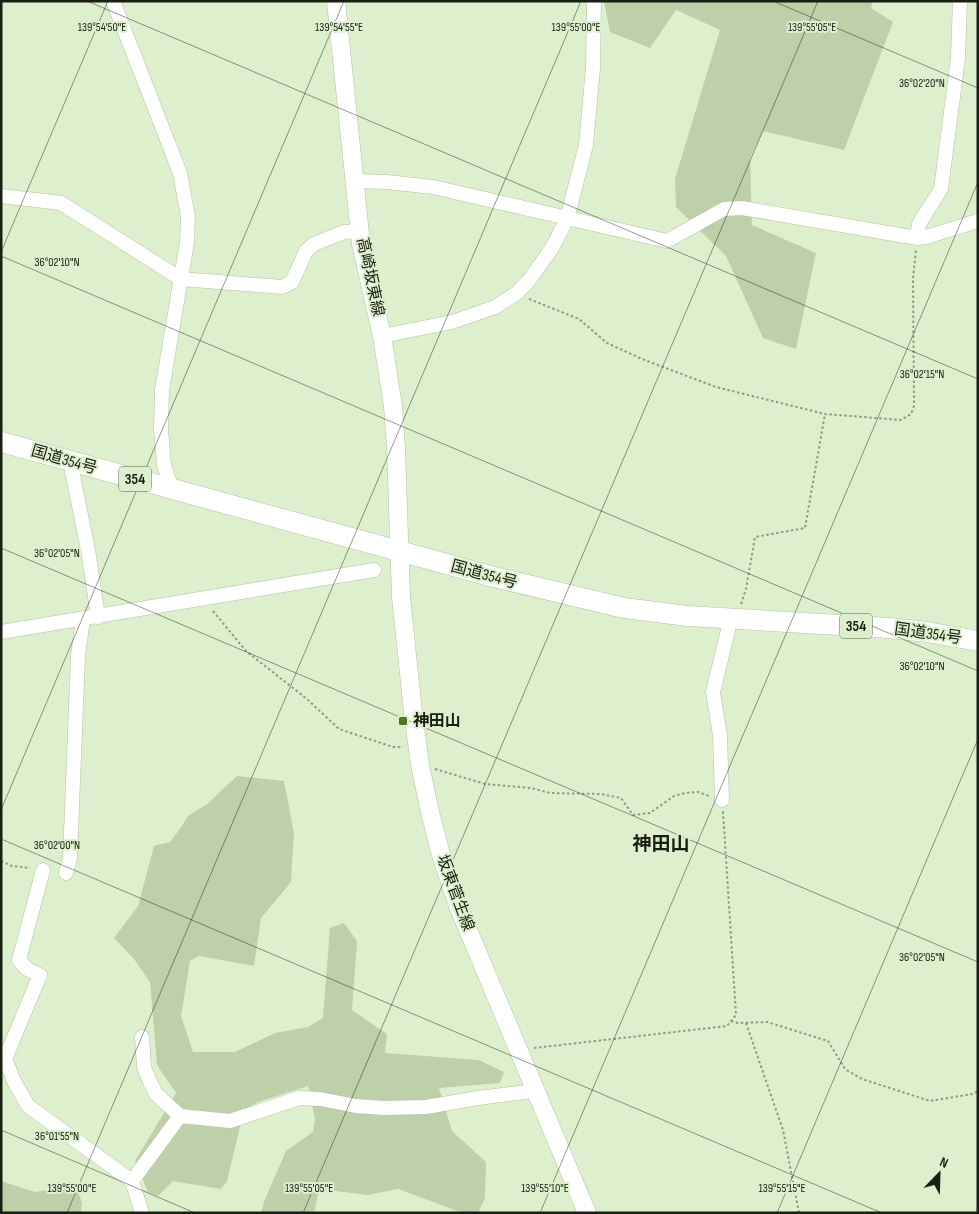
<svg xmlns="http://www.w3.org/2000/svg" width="979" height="1214" viewBox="0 0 979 1214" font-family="'Sofia Sans Condensed','Noto Sans JP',sans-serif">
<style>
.green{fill:#bdd0a9}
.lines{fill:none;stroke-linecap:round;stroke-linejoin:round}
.minor-casing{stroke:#b3c3a2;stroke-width:15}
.major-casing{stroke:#b3c3a2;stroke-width:19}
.highway-casing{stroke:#b3c3a2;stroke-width:21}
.path{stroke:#8f9c83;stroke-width:2;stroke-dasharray:2.5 2.5;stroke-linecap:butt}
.minor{stroke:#fff;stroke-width:14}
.major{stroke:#fff;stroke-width:18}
.highway{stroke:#fff;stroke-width:20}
.ticks{fill:none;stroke:#192013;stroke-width:1;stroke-opacity:0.45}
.poi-dot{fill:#537329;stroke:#deefcd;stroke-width:2}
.labels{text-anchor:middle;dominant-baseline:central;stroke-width:4;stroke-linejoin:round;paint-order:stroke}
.shield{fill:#deefcd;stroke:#545e4b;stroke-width:1}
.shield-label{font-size:15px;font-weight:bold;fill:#192013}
.street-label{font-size:16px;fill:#192013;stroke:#deefcd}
.poi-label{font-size:16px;font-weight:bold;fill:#192013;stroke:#deefcd;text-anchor:start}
.quarter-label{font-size:19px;font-weight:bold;fill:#192013;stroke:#deefcd}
.ticks-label{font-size:12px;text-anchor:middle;fill:#192013;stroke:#deefcd;stroke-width:4;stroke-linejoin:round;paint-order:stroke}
</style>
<rect width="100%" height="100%" fill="#deefcd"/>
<!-- green -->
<path class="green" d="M 604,1 L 873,1 L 871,8 L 893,22 L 844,150 L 763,131 L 750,158 L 752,225 L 816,253 L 796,349 L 763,338 L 726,256 L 676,207 L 675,179 L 720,30 L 676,10 L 650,48 L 610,32 Z
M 237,776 L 284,781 L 294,833 L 291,882 L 261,918 L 254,966 L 199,956 L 190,961 L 181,1016 L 193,1052 L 235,1052 L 275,1033 L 308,1027 L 323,1018 L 330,928 L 344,923 L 357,941 L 352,1010 L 387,1034 L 385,1053 L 479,1060 L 504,1072 L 500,1083 L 439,1088 L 452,1131 L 486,1162 L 485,1198 L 478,1213 L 463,1213 L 398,1189 L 368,1195 L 319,1189 L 314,1213 L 261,1213 L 265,1199 L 286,1151 L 313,1132 L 315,1119 L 308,1086 L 258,1102 L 244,1110 L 227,1181 L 221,1189 L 173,1181 L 158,1196 L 148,1192 L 135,1161 L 176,1093 L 157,1065 L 150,982 L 134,959 L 114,938 L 138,906 L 154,846 L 170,842 L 182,826 L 188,816 L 207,804 Z
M 1,1181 L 35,1192 L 76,1185 L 82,1203 L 81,1213 L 1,1213 Z"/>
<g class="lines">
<defs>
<path id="minor" d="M 113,1 L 180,173 L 188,217 L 187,242 L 162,390 L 161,429 L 164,465 L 172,490
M 354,181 L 387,182 L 433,187 L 667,241 L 724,209 L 742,208 L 917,238 L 926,237 L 978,221
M 1,196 L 61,203 L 181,279 L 282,287 L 292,282 L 306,251 L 314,244 L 344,232 L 360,231
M 917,238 L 919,224 L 941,189 L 958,58 L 960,1
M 382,336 L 452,322 L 495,307 L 517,293 L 530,279 L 552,248 L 567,219 L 586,145 L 593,68 L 594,1
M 70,461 L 88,550 L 98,617
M 1,632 L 374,570
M 722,800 L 720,735 L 713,692 L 729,626 L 734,618
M 66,873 L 70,858 L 78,656 L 83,619
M 142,1037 L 144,1067 L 150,1082 L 156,1094 L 180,1116 L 230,1121 L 299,1098 L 320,1099 L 356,1106 L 383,1108 L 426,1107 L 478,1098 L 526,1092 L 535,1088
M 1,1053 L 4,1056 L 14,1081 L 28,1106 L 132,1181 L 142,1213
M 5,1059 L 40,975 L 27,969 L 19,960 L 43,870
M 132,1181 L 180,1116"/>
<path id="major" d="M 336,1 L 361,244 L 382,336 L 393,406 L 396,448 L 401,597 L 413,712 L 420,765 L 430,812 L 441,855 L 458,906 L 587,1213"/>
<path id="highway" d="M 1,442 L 494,577 L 624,608 L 688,616 L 890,628 L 927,632 L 978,641"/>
</defs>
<!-- minor casing -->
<use href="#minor" class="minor-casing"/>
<!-- major casing -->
<use href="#major" class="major-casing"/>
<!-- highway casing -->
<use href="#highway" class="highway-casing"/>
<!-- path -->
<path class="path" d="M 529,299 L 579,319 L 607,343 L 642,359 L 716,387 L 825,414 L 901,420 L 911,414 L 914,406 L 913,278 L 916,250
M 741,604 L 746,589 L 755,537 L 805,528 L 825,414
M 213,611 L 246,651 L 307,699 L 339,729 L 393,747 L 403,747
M 435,769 L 485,784 L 531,788 L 550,793 L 601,794 L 621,798 L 633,815 L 650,813 L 674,796 L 685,793 L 698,792 L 709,796
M 1,861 L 12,866 L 30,868
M 731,1021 L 738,1023 L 767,1022 L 828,1041 L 845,1069 L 862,1079 L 930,1101 L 972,1094 L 978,1091
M 746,1023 L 783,1130 L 799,1213
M 534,1048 L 727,1026 L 736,1015 L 723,811"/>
<!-- minor -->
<use href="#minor" class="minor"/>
<!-- major -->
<use href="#major" class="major"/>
<!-- highway -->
<use href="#highway" class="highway"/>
</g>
<!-- ticks -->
<path class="ticks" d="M 87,1 L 978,379M 773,1 L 978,88M 1,252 L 108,1M 1,256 L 978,671M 1,548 L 978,962M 1,810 L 344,1M 1,839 L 882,1213M 1,1130 L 195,1213M 67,1213 L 581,1M 303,1213 L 818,1M 540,1213 L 978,182M 777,1213 L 978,739"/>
<!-- markers -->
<rect class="poi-dot" x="398" y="716" width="10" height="10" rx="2.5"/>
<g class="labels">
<!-- shield labels -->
<g class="shield">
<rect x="119" y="466.5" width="32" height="25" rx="4"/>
<rect x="840" y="613.5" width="32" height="25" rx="4"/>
</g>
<g class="shield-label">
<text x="135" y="479">354</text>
<text x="856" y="626">354</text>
</g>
<!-- street labels -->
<g class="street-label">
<text transform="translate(370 277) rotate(78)">高崎坂東線</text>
<text transform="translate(64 460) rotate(16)">国道354号</text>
<text transform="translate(484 575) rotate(15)">国道354号</text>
<text transform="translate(928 634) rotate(8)">国道354号</text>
<text transform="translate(455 893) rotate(70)">坂東菅生線</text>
</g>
<!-- poi labels -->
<g class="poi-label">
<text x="413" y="721">神田山</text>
</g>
<!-- quarter labels -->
<g class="quarter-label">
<text x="661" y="844">神田山</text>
</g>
</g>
<g class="ticks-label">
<text x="102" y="31">139°54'50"E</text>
<text x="339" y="31">139°54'55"E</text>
<text x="576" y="31">139°55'00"E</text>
<text x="812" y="31">139°55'05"E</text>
<text x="922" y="87">36°02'20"N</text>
<text x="57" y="266">36°02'10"N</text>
<text x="922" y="378">36°02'15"N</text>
<text x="57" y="557">36°02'05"N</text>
<text x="922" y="670">36°02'10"N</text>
<text x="57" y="849">36°02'00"N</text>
<text x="922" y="961">36°02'05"N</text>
<text x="57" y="1140">36°01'55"N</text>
<text x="72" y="1192">139°55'00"E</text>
<text x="309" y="1192">139°55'05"E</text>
<text x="545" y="1192">139°55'10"E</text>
<text x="782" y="1192">139°55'15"E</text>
</g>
<!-- border -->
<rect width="979" height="1214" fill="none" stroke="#192013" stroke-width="5"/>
<!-- north arrow -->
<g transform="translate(939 1174) rotate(23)" stroke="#deefcd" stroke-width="4" paint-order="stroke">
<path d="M0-4L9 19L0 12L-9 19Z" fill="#192013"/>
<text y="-8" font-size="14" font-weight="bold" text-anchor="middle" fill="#192013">N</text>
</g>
</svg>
